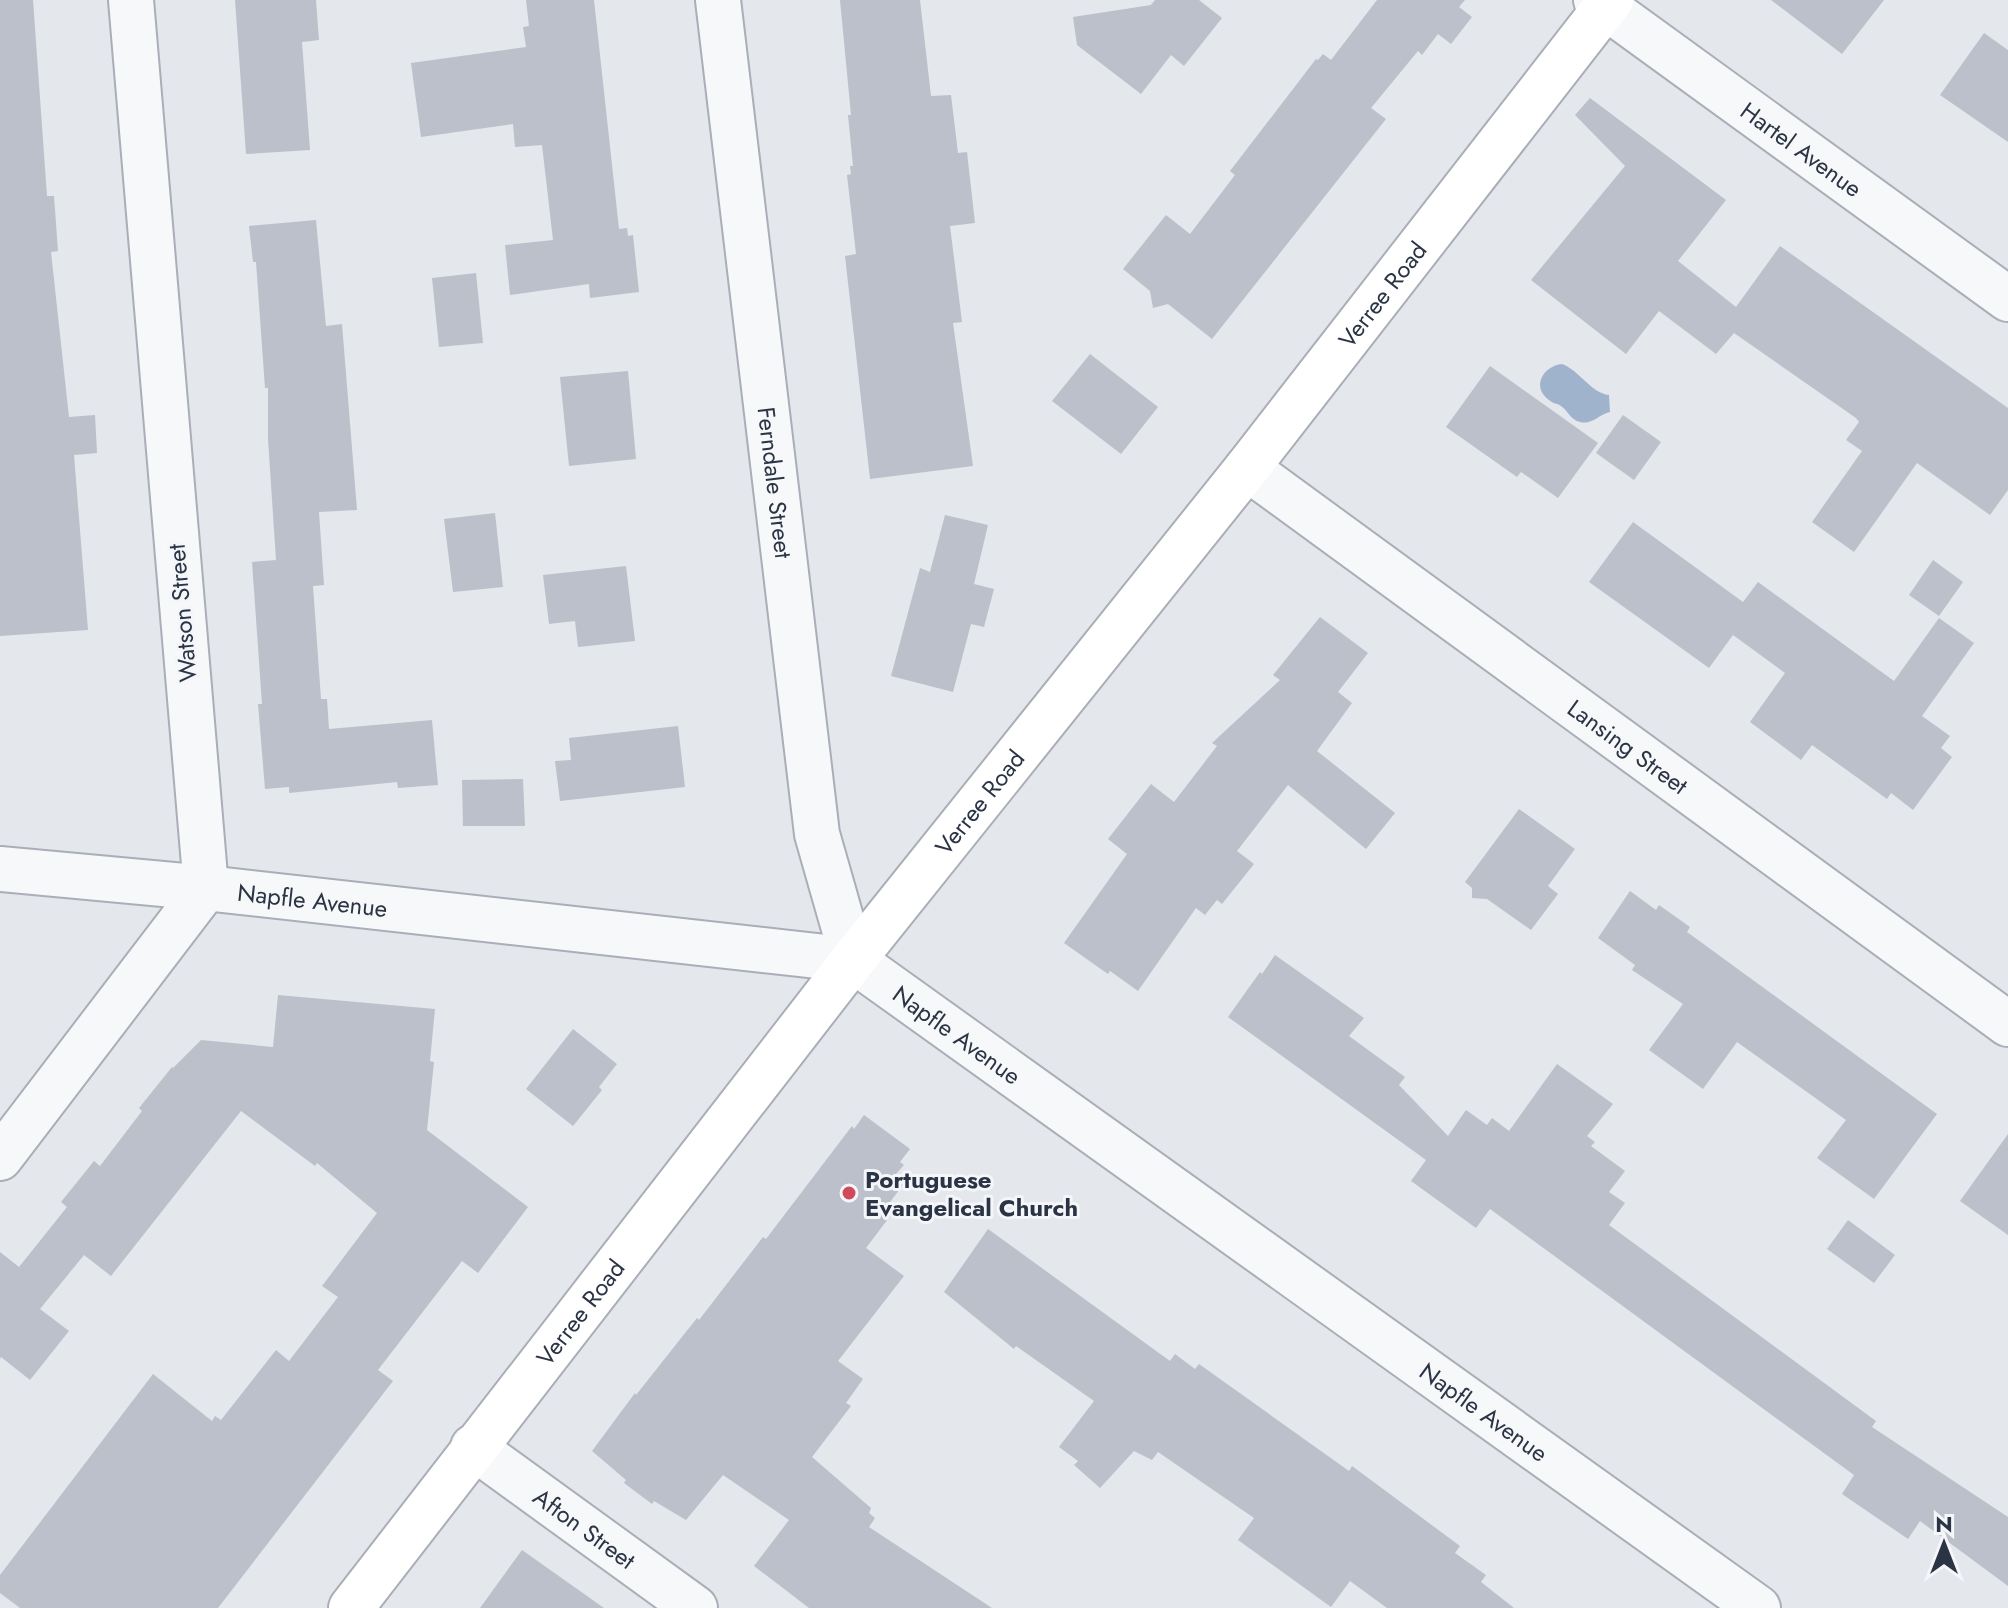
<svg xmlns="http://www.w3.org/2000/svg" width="2008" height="1608" viewBox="0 0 2008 1608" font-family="Jost,sans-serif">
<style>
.water{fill:#9fb4cc}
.building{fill:#bbc0ca}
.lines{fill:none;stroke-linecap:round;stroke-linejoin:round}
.street-casing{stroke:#a9aeb7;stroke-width:48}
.secondary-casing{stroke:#a9aeb7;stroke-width:48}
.street{stroke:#f7f8fa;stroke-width:44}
.secondary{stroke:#fff;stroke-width:44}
.poi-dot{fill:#d1495b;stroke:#f4f6f9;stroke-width:3}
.labels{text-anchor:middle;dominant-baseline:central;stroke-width:6;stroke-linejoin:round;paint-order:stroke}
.street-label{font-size:24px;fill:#2b3445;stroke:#f4f6f9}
.poi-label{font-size:24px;font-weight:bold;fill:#2b3445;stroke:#f4f6f9;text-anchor:start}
</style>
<rect width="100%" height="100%" fill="#e4e7ec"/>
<!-- water -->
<path class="water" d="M 1562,364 C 1579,370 1591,393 1609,395 L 1610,412 C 1599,414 1593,425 1580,422 C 1571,420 1568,411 1561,406 C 1555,402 1555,405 1549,400 C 1531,387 1543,366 1562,364 Z"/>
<!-- building -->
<path class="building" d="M 0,0 L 33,0 L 47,196 L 54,196 L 58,251 L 51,252 L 69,417 L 95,415 L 97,453 L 74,455 L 88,630 L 0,636 Z
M 235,0 L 316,0 L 319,40 L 302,42 L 310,150 L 246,154 Z
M 526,0 L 594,0 L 619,229 L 627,228 L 628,236 L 633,235 L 639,292 L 590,298 L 589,284 L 510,295 L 505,245 L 553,240 L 542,145 L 515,147 L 513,124 L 421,137 L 411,63 L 526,47 L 523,27 L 529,26 Z
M 840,0 L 920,0 L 931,96 L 951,95 L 958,153 L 967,152 L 975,223 L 950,226 L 962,322 L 953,323 L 973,466 L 870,479 L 845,256 L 856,254 L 847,175 L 851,174 L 850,166 L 853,166 L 848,115 L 851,115 Z
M 1155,0 L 1199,0 L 1222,18 L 1184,66 L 1171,55 L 1141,94 L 1077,45 L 1073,17 L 1151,5 Z
M 1377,0 L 1465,0 L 1459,7 L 1472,17 L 1451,44 L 1438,34 L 1422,55 L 1418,51 L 1371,108 L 1386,119 L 1212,339 L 1168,304 L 1153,308 L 1150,291 L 1123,269 L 1166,215 L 1190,234 L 1235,175 L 1230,171 L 1316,59 L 1318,60 L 1323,54 L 1331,60 Z
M 1771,0 L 1884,0 L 1842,54 Z
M 1984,33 L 2008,50 L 2008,142 L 1940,95 Z
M 1590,98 L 1726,200 L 1678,261 L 1736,307 L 1780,246 L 2008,408 L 2008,490 L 1990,515 L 1917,463 L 1854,552 L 1812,522 L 1862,451 L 1846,440 L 1859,422 L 1856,418 L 1734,333 L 1716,354 L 1659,311 L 1626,354 L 1531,280 L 1625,166 L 1575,115 Z
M 316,220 L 326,326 L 342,324 L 357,510 L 319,512 L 324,585 L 313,586 L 321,699 L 327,699 L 329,729 L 432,720 L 438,785 L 398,788 L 397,782 L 289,793 L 289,787 L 265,789 L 258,704 L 262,704 L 252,562 L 276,560 L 268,439 L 268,388 L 265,388 L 256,262 L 253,262 L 249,226 Z
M 476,273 L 483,343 L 439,347 L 432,278 Z
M 1090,354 L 1158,407 L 1121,454 L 1052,401 Z
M 1490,366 L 1598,443 L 1558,498 L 1521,472 L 1517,477 L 1446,427 Z
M 628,371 L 636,459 L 569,466 L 560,377 Z
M 1623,415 L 1661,442 L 1634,480 L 1596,453 Z
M 495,513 L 503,587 L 453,592 L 444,519 Z
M 945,515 L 988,525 L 974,584 L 994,589 L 984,627 L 971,624 L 953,692 L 891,676 L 920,568 L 930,572 Z
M 1633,522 L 1743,602 L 1758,582 L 1894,681 L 1939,618 L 1974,643 L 1922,716 L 1950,736 L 1941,748 L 1952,757 L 1913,810 L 1891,793 L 1887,799 L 1812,745 L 1801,760 L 1750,722 L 1785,673 L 1733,635 L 1709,668 L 1589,582 Z
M 1933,560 L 1963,582 L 1939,616 L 1909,595 Z
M 626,566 L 635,641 L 578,647 L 575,621 L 549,624 L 543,575 Z
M 1320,617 L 1368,653 L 1338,692 L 1352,703 L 1317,751 L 1395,813 L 1366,849 L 1288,785 L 1237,851 L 1254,864 L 1222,904 L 1217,900 L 1205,915 L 1196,908 L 1138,991 L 1110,971 L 1108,974 L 1064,943 L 1127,854 L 1108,839 L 1151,784 L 1174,802 L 1217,746 L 1212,743 L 1280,680 L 1273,675 Z
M 678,726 L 685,787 L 560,801 L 555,761 L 571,760 L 569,738 Z
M 523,779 L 525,826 L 463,826 L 462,780 Z
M 1519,809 L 1575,849 L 1548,886 L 1558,894 L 1531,930 L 1487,899 L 1472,898 L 1472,888 L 1465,882 Z
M 1630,891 L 1656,910 L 1659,905 L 1690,927 L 1687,932 L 1937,1114 L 1874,1199 L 1817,1158 L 1846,1120 L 1737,1042 L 1703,1089 L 1649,1050 L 1683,1004 L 1632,970 L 1635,965 L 1598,938 Z
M 1275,955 L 1364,1018 L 1349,1036 L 1405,1077 L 1399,1085 L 1448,1136 L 1466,1110 L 1487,1125 L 1492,1118 L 1509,1131 L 1557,1064 L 1613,1104 L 1587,1136 L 1595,1142 L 1591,1146 L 1625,1171 L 1609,1192 L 1625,1203 L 1609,1225 L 1876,1421 L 1872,1427 L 2008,1517 L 2008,1586 L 1920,1521 L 1908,1539 L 1842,1494 L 1854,1475 L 1490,1209 L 1476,1228 L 1411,1181 L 1426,1160 L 1228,1017 L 1260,972 L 1262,974 Z
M 278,995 L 435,1009 L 430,1061 L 434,1062 L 427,1130 L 528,1207 L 478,1273 L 462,1261 L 378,1370 L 393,1381 L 218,1608 L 20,1608 L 0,1593 L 0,1575 L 153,1374 L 212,1421 L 215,1416 L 221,1420 L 276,1350 L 289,1361 L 338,1297 L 322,1286 L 377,1213 L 317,1163 L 315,1166 L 241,1111 L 111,1276 L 84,1255 L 40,1309 L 69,1331 L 30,1380 L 1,1357 L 0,1359 L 0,1252 L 19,1267 L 67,1207 L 61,1202 L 94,1161 L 100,1166 L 142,1111 L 139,1108 L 172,1067 L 173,1068 L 201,1040 L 273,1047 Z
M 573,1029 L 617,1064 L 599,1087 L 602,1090 L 573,1126 L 526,1089 Z
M 864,1115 L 910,1149 L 900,1162 L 904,1165 L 896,1174 L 906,1181 L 887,1206 L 894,1211 L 866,1248 L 904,1276 L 838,1361 L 863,1379 L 846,1403 L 851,1406 L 812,1457 L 871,1508 L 869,1513 L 875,1518 L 869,1527 L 992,1608 L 809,1608 L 754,1566 L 789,1520 L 723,1475 L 686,1520 L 654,1501 L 652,1504 L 624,1483 L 626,1480 L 592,1451 L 635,1393 L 636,1395 L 697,1318 L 699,1320 L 763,1237 L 766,1239 L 852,1126 L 854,1129 Z
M 2008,1134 L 2008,1235 L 1960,1201 Z
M 1848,1220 L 1895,1255 L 1874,1283 L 1827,1249 Z
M 988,1229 L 1170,1361 L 1175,1354 L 1195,1369 L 1199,1364 L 1349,1471 L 1352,1466 L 1460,1546 L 1455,1553 L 1486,1575 L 1481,1582 L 1514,1608 L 1387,1608 L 1350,1581 L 1331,1607 L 1238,1540 L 1254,1518 L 1158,1452 L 1152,1460 L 1134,1451 L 1100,1488 L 1074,1465 L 1078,1461 L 1059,1447 L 1094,1401 L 1016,1346 L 1014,1349 L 944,1292 Z
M 522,1550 L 604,1608 L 480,1608 Z"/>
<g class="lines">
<defs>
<g id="street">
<path id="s1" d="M 718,0 L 817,834 L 853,960"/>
<path id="s2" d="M 1596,0 L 2008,299"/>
<path id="s3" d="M 1247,468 L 2008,1024"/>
<path id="s4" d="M 0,869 L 206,888 L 853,960 L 1758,1608"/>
<path d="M 0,1158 L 206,888 L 131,0"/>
<path id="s5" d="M 473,1447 L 695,1608"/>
</g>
<g id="secondary">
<path id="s6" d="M 351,1608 L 853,960 L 1247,468 L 1611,0"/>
</g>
</defs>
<!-- street casing -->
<use href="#street" class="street-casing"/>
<!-- secondary casing -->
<use href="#secondary" class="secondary-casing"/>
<!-- street -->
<use href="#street" class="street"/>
<!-- secondary -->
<use href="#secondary" class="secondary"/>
</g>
<!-- markers -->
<circle class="poi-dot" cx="849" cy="1193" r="8"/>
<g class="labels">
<!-- street labels -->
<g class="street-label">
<text stroke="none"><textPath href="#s2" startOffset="254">Hartel Avenue</textPath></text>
<text stroke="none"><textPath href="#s6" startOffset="1670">Verree Road</textPath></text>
<text stroke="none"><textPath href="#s1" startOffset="486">Ferndale Street</textPath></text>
<text transform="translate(182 613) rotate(-95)">Watson Street</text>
<text stroke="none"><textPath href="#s3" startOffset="472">Lansing Street</textPath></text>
<text stroke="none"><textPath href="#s6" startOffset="1022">Verree Road</textPath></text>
<text stroke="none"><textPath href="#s4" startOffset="314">Napfle Avenue</textPath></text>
<text stroke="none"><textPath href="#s4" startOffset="986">Napfle Avenue</textPath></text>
<text stroke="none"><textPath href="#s6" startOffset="374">Verree Road</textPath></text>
<text stroke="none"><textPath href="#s4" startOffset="1634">Napfle Avenue</textPath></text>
<text stroke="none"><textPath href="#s5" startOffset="138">Afton Street</textPath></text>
</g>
<!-- poi labels -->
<g class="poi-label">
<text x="865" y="1179">Portuguese<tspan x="865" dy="28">Evangelical Church</tspan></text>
</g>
</g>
<!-- north arrow -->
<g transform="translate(1944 1544)" stroke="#f4f6f9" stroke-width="6" paint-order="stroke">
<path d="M0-6L14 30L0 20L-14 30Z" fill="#2b3445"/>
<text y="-12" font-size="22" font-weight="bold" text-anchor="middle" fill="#2b3445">N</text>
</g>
</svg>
